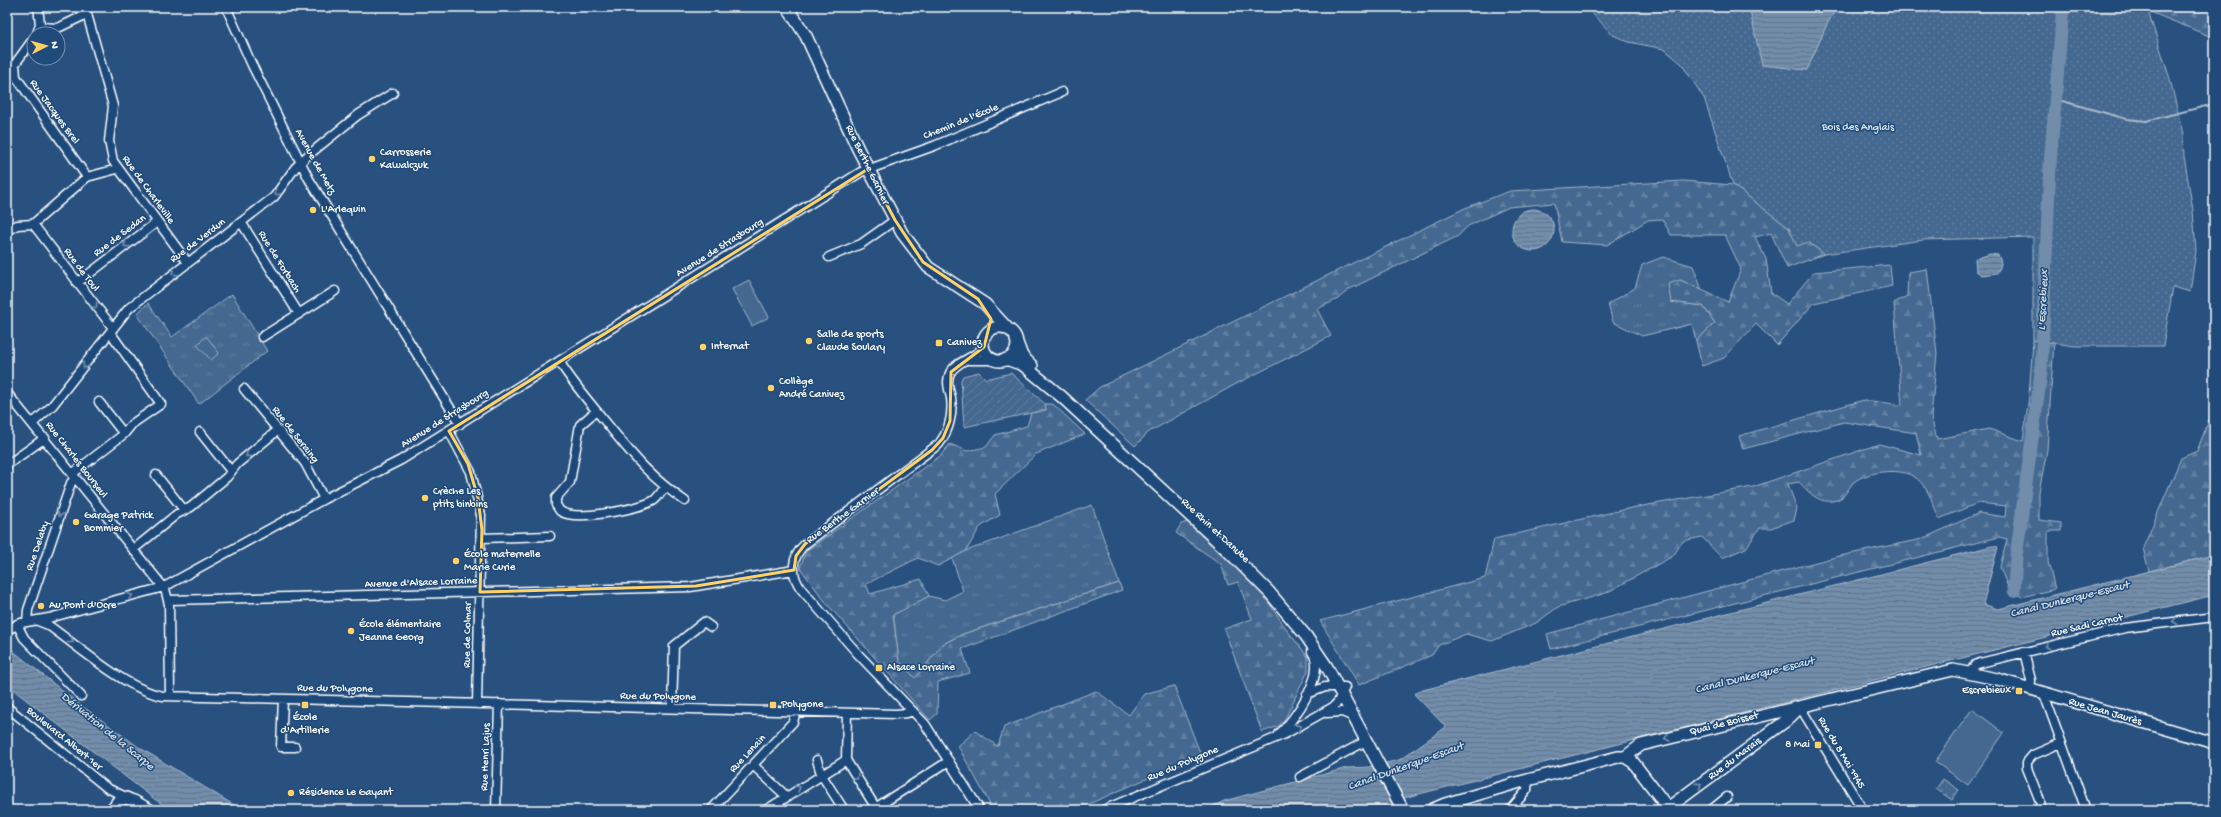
<svg xmlns="http://www.w3.org/2000/svg" width="2221" height="817" viewBox="0 0 2221 817" font-family="'Gochi Hand',sans-serif">
<style>
.grass{fill:url(#grass-tufts);stroke:#a2b4c8}
.forest{fill:url(#forest-firs);stroke:#a2b4c8}
.park{fill:url(#park-dots);stroke:#a2b4c8}
.garden{fill:url(#garden-furrows);stroke:#a2b4c8}
.pitch{fill:#446890;stroke:#a2b4c8}
.water{fill:url(#water-rules);stroke:#aabbcd}
.lines{fill:none;stroke-linecap:round;stroke-linejoin:round}
.stream{stroke:#aabbcd;stroke-width:2}
.river{stroke:#718dab;stroke-width:13}
.minor-casing{stroke:#fff;stroke-width:11}
.major-casing{stroke:#fff;stroke-width:14}
.minor{stroke:#1f4a7a;stroke-width:8}
.major{stroke:#1f4a7a;stroke-width:11}
.oneway{stroke:#7992af}
.marked{fill:none;stroke:#ffd166;stroke-width:3;stroke-linejoin:round}
.poi-dot{fill:#ffd166;stroke:#1f4a7a;stroke-width:1.5}
.labels{text-anchor:middle;dominant-baseline:central;stroke-width:3;stroke-linejoin:round;paint-order:stroke}
.street-label{font-size:11px;fill:#fff;stroke:#1f4a7a}
.park-label{font-size:11px;fill:#dae1e9;stroke:#1f4a7a}
.poi-label{font-size:11px;fill:#fff;stroke:#1f4a7a;text-anchor:start}
.water-label{font-size:12px;font-style:italic;fill:#d4dde6;stroke:#1f4a7a}
</style>
<defs>
<pattern id="grass-tufts" width="24" height="20" patternUnits="userSpaceOnUse"><rect width="24" height="20" fill="#446890"/><path d="M3 7l-1-3M5 7V3M7 7l1-3M15 17l-1-3M17 17v-4M19 17l1-3" fill="none" stroke="#607fa1"/></pattern>
<pattern id="forest-firs" width="22" height="20" patternUnits="userSpaceOnUse"><rect width="22" height="20" fill="#446890"/><path d="M5 1l3.5 6h-7zM16 11l3.5 6h-7z" fill="#607fa1"/></pattern>
<pattern id="park-dots" width="8" height="8" patternUnits="userSpaceOnUse"><rect width="8" height="8" fill="#446890"/><path d="M2 2h.1M6 6h.1" fill="none" stroke="#607fa1" stroke-width="1.8" stroke-linecap="round"/></pattern>
<pattern id="garden-furrows" width="10" height="10" patternUnits="userSpaceOnUse"><rect width="10" height="10" fill="#446890"/><path d="M-1 1l2-2M0 10L10 0M9 11l2-2" fill="none" stroke="#607fa1"/></pattern>
<pattern id="water-rules" width="6" height="5" patternUnits="userSpaceOnUse"><rect width="6" height="5" fill="#718dab"/><path d="M0 2.5h6" fill="none" stroke="#64768a"/></pattern>
</defs>
<rect width="100%" height="100%" fill="#28517f"/>
<filter id="ink" filterUnits="userSpaceOnUse"><feTurbulence type="fractalNoise" baseFrequency=".025" numOctaves="2"/><feDisplacementMap in="SourceGraphic" scale="8" xChannelSelector="R" yChannelSelector="G"/><feConvolveMatrix kernelMatrix="1 2 1 2 8 2 1 2 1" color-interpolation-filters="sRGB"/></filter>
<g filter="url(#ink)">
<!-- grass -->
<path class="grass" d="M 1663,257 L 1693,266 L 1702,290 L 1680,280 L 1671,302 L 1703,306 L 1715,323 L 1696,341 L 1692,324 L 1642,336 L 1613,322 L 1608,304 L 1635,288 L 1642,265 Z
M 232,294 L 267,351 L 199,404 L 137,314 L 148,303 L 172,337 Z
M 1092,505 L 1119,583 L 963,634 L 943,644 L 915,679 L 899,661 L 893,614 L 929,596 L 945,600 L 963,591 L 952,558 L 966,551 Z"/>
<!-- forest -->
<path class="forest" d="M 2149,7 L 2206,7 L 2214,10 L 2214,38 L 2148,11 Z
M 1683,181 L 1733,185 L 1824,254 L 1787,268 L 1771,233 L 1755,237 L 1766,259 L 1771,293 L 1787,304 L 1814,272 L 1890,265 L 1892,286 L 1814,303 L 1777,345 L 1756,324 L 1724,358 L 1702,366 L 1696,341 L 1715,323 L 1703,306 L 1671,302 L 1668,284 L 1680,280 L 1728,302 L 1741,269 L 1725,235 L 1671,235 L 1662,219 L 1648,220 L 1607,245 L 1562,242 L 1554,203 L 1509,207 L 1468,226 L 1458,236 L 1348,290 L 1338,299 L 1317,309 L 1331,336 L 1236,384 L 1149,432 L 1135,446 L 1085,400 L 1100,387 L 1465,208 L 1510,191 Z
M 1927,269 L 1937,353 L 1931,417 L 1937,439 L 1989,429 L 2023,441 L 2029,396 L 2033,340 L 2054,343 L 2047,450 L 2039,492 L 2039,520 L 2061,523 L 2061,531 L 2048,531 L 2048,562 L 2055,589 L 2022,597 L 2009,590 L 2000,567 L 2007,539 L 1999,537 L 1551,649 L 1547,634 L 1835,557 L 1922,539 L 1979,513 L 2005,517 L 2006,506 L 1978,503 L 1939,519 C 1927,487 1921,468 1882,472 C 1874,473 1861,476 1854,482 C 1846,490 1845,500 1832,501 C 1817,503 1808,491 1799,482 L 1788,484 L 1797,509 L 1794,520 L 1771,528 L 1760,528 L 1746,548 L 1722,558 L 1702,537 L 1683,541 L 1673,556 L 1606,593 L 1558,607 L 1536,623 L 1492,641 L 1466,634 L 1439,645 L 1432,655 L 1359,685 L 1320,621 L 1485,578 L 1494,539 L 1631,508 L 1753,487 L 1879,444 L 1921,455 L 1916,433 L 1844,422 L 1743,449 L 1739,436 L 1864,400 L 1902,405 L 1894,303 L 1907,296 L 1908,272 Z
M 1045,404 L 1053,404 L 1085,434 L 1036,454 L 995,494 L 1000,515 L 980,527 L 966,551 L 938,566 L 918,558 L 866,584 L 870,594 L 921,579 L 929,596 L 893,615 L 899,661 L 915,678 L 943,644 L 963,634 L 1119,583 L 1122,590 L 962,649 L 970,673 L 938,682 L 937,714 L 930,720 L 827,604 L 800,568 L 806,551 L 940,456 L 950,444 L 967,451 L 986,447 L 995,435 L 1027,426 L 1031,413 L 1046,410 Z
M 2214,407 L 2214,555 L 2149,571 L 2143,548 L 2181,458 L 2197,451 Z
M 1188,522 L 1235,563 L 1259,588 L 1287,630 L 1308,657 L 1308,671 L 1282,725 L 1262,732 L 1224,629 L 1252,619 L 1238,582 L 1228,585 L 1221,564 L 1176,533 L 1181,524 Z
M 1174,686 L 1201,755 L 1075,810 L 993,810 L 958,746 L 975,731 L 998,746 L 1004,727 L 1096,691 L 1129,715 L 1144,694 Z
M 1481,803 L 1485,810 L 1457,810 Z"/>
<!-- park -->
<path class="park" d="M 1586,7 L 2149,7 L 2148,11 L 2170,79 L 2183,134 L 2184,156 L 2193,210 L 2196,251 L 2190,292 L 2173,287 L 2163,346 L 2075,346 L 2033,340 L 2033,237 L 1923,240 L 1824,254 L 1808,242 L 1797,246 L 1789,228 L 1733,185 L 1704,98 L 1681,63 L 1664,49 L 1629,42 L 1613,35 Z
M 1943,779 L 1959,790 L 1952,800 L 1936,789 Z"/>
<!-- garden -->
<path class="garden" d="M 979,372 L 986,379 L 1011,373 L 1045,404 L 1046,410 L 964,427 L 961,380 L 963,376 Z"/>
<!-- pitch -->
<path class="pitch" d="M 749,280 L 769,317 L 752,326 L 732,289 Z
M 205,337 L 207,337 L 219,353 L 211,360 L 197,345 Z
M 1972,709 L 2004,733 L 1968,785 L 1935,762 Z"/>
<!-- water -->
<path class="water" d="M 1749,7 L 1838,7 L 1828,22 L 1807,70 L 1762,65 Z
M1512 230a21 21 0 1 1 42 0a21 21 0 1 1-42 0Z
M 1990,254 L 1998,255 C 2002,263 2002,265 1997,273 L 1982,275 L 1976,271 L 1975,259 Z
M 1992,546 L 1998,547 L 1983,604 L 1998,609 L 2214,555 L 2214,595 L 1403,798 L 1393,803 L 1388,810 L 1205,810 L 1224,801 L 1347,768 L 1369,767 L 1399,760 L 1446,727 L 1414,694 L 1419,691 Z
M 7,646 L 75,701 L 140,748 L 242,810 L 171,810 L 153,798 L 7,685 Z"/>
<g class="lines">
<!-- stream -->
<path class="stream" d="M 2055,99 L 2127,119 L 2146,121 L 2214,104"/>
<!-- river -->
<path class="river" d="M 2014,591 L 2016,557 L 2041,373 L 2050,164 L 2063,7"/>
<defs>
<path id="minor" d="M 85,7 L 113,106 L 109,141 L 113,161 L 188,263
M 226,7 L 252,65 L 309,179 L 460,424
M 39,27 L 58,28 L 87,14
M 37,34 L 40,24 L 38,7
M 34,38 L 15,64 L 16,77 L 87,177
M 241,222 L 299,314
M 33,224 L 113,328
M 33,224 L 87,177 L 117,169
M 7,231 L 17,225 L 33,224
M 829,257 L 861,244 L 895,220
M 77,283 L 157,222
M 262,337 L 335,291
M 969,360 L 997,360
M 559,361 C 572,382 588,401 604,420 C 632,454 648,476 685,501
M 244,389 L 305,463 L 324,499
M 7,393 L 165,589 L 169,604 L 170,696
M 99,402 L 124,434
M 596,411 L 580,425 L 570,482 L 556,498 L 556,505 L 560,511 C 575,522 636,509 653,501 C 658,498 661,492 665,487
M 33,423 L 52,406 L 129,308 L 274,197 L 295,168 L 306,157 L 358,115 L 393,93
M 449,431 L 471,472 L 481,515 L 477,704
M 200,432 L 231,471
M 7,465 L 45,438
M 72,474 L 124,434 L 132,424 L 161,404 L 110,332
M 156,475 L 184,510
M 482,538 L 550,536
M 134,549 L 177,514 L 191,507 L 227,477 L 237,464 L 278,430
M 169,600 L 690,587 L 794,570
M 38,621 L 48,625 C 79,647 127,690 163,696 L 896,714 L 907,713 L 913,711
M 27,622 L 28,610 L 71,483 L 75,478
M 17,624 L 24,638 L 81,696
M 7,630 L 21,623 L 49,618 L 164,587 L 324,499 L 401,460 L 861,172 L 934,146 L 1062,92
M 2024,652 L 2031,680 L 2030,690
M 1970,672 L 1975,665 L 1980,663 L 2125,628 L 2214,617
M 2044,694 L 2086,810
M 283,699 L 281,747 L 295,747
M 7,707 L 107,788 L 128,798
M 1800,707 L 1863,810
M 672,708 L 674,646 L 704,622 L 711,627
M 847,713 L 846,760 L 876,808
M 1326,713 L 1342,712 L 1354,717
M 1279,734 C 1295,720 1327,673 1312,652
M 817,760 L 821,774 L 844,810
M 753,765 L 786,796
M 1300,777 L 1366,741
M 107,810 L 116,804
M 496,810 L 499,704
M 711,810 L 793,722 L 796,711
M 766,810 L 846,760
M 872,810 L 949,761
M 980,810 L 925,724 L 858,654 L 802,590 C 790,575 791,557 805,544 L 939,444 C 949,431 953,414 951,398 C 949,389 946,381 950,373 C 956,361 975,358 984,347
M 1103,810 L 1285,734 L 1333,707 L 1338,702 L 1345,687 L 1325,687 L 1307,694
M 1510,810 L 1527,790 L 1528,780
M 1711,810 L 1727,797
M 2041,810 L 2040,801 L 2027,768 L 2027,762 L 2033,755 L 2061,743"/>
<path id="major" d="M 787,7 L 806,36 L 858,149 L 902,233 L 928,267 L 985,304 L 1009,330
M983 344a17 17 0 1 1 34 0a17 17 0 1 1-34 0Z
M 1016,340 L 1022,356 L 1032,366
M 1006,359 L 1023,365 L 1062,397 L 1228,551 L 1269,592 L 1306,636 L 1327,667 L 1403,810
M 1625,757 L 1633,762 L 1668,808 L 1787,720 L 1800,707
M 134,801 L 150,810
M 115,810 L 117,802 L 126,798 L 135,802 L 137,810
M 1431,810 L 1445,804 L 1520,782 L 1618,757 L 1625,757 L 1641,745 L 1953,670 L 1997,679 L 2214,743"/>
</defs>
<!-- minor casing -->
<use href="#minor" class="minor-casing"/>
<!-- major casing -->
<use href="#major" class="major-casing"/>
<!-- minor -->
<use href="#minor" class="minor"/>
<!-- major -->
<use href="#major" class="major"/>
</g>
<!-- one-way arrows -->
<defs><path id="oneway-chevron" d="M-2-3.5L2.5 0L-2 3.5" fill="none" stroke-width="1.6" stroke-linecap="round" stroke-linejoin="round"/></defs>
<g class="oneway">
<use href="#oneway-chevron" transform="translate(277 193) rotate(133)"/>
<use href="#oneway-chevron" transform="translate(126 245) rotate(143)"/>
<use href="#oneway-chevron" transform="translate(174 273) rotate(143)"/>
<use href="#oneway-chevron" transform="translate(95 306) rotate(53)"/>
<use href="#oneway-chevron" transform="translate(85 366) rotate(127)"/>
<use href="#oneway-chevron" transform="translate(248 455) rotate(141)"/>
<use href="#oneway-chevron" transform="translate(60 514) rotate(109)"/>
<use href="#oneway-chevron" transform="translate(130 596) rotate(-15)"/>
<use href="#oneway-chevron" transform="translate(2175 621) rotate(173)"/>
<use href="#oneway-chevron" transform="translate(71 641) rotate(36)"/>
<use href="#oneway-chevron" transform="translate(2048 646) rotate(166)"/>
<use href="#oneway-chevron" transform="translate(1299 727) rotate(-28)"/>
<use href="#oneway-chevron" transform="translate(1667 738) rotate(166)"/>
<use href="#oneway-chevron" transform="translate(856 777) rotate(58)"/>
<use href="#oneway-chevron" transform="translate(1699 785) rotate(-37)"/>
<use href="#oneway-chevron" transform="translate(798 788) rotate(-32)"/>
</g>
</g>
<!-- marked area -->
<path class="marked" d="M 868,169 L 895,220 L 923,262 L 978,299 L 991,319 L 984,347 L 951,372 L 950,421 L 943,438 L 932,450 L 805,544 L 796,556 L 794,570 L 696,586 L 480,592 L 482,530 L 478,498 L 468,464 L 449,431 Z"/>
<!-- markers -->
<g class="poi-dot">
<circle cx="372" cy="159" r="4"/>
<circle cx="313" cy="210" r="4"/>
<circle cx="809" cy="341" r="4"/>
<rect x="935" y="339" width="8" height="8" rx="2"/>
<circle cx="703" cy="347" r="4"/>
<circle cx="771" cy="388" r="4"/>
<circle cx="425" cy="498" r="4"/>
<circle cx="76" cy="522" r="4"/>
<circle cx="456" cy="561" r="4"/>
<circle cx="41" cy="606" r="4"/>
<circle cx="351" cy="631" r="4"/>
<rect x="875" y="664" width="8" height="8" rx="2"/>
<rect x="2015" y="687" width="8" height="8" rx="2"/>
<rect x="301" y="701" width="8" height="8" rx="2"/>
<rect x="769" y="701" width="8" height="8" rx="2"/>
<rect x="1814" y="741" width="8" height="8" rx="2"/>
<circle cx="291" cy="793" r="4"/>
</g>
<g class="labels">
<!-- street labels -->
<g class="street-label">
<text transform="translate(54 112) rotate(54)">Rue Jacques Brel</text>
<text transform="translate(961 122) rotate(-22)">Chemin de l'École</text>
<text transform="translate(315 162) rotate(61)">Avenue de Metz</text>
<text transform="translate(867 165) rotate(64)">Rue Berthe Garnier</text>
<text transform="translate(148 190) rotate(54)">Rue de Charleville</text>
<text transform="translate(120 236) rotate(-37)">Rue de Sedan</text>
<text transform="translate(198 241) rotate(-37)">Rue de Verdun</text>
<text transform="translate(720 248) rotate(-32)">Avenue de Strasbourg</text>
<text transform="translate(279 262) rotate(58)">Rue de Forbach</text>
<text transform="translate(81 270) rotate(53)">Rue de Toul</text>
<text transform="translate(445 419) rotate(-32)">Avenue de Strasbourg</text>
<text transform="translate(295 435) rotate(52)">Rue de Seraing</text>
<text transform="translate(76 460) rotate(52)">Rue Charles Bourseul</text>
<text transform="translate(843 516) rotate(-36)">Rue Berthe Garnier</text>
<text transform="translate(1215 531) rotate(43)">Rue Rhin et Danube</text>
<text transform="translate(38 546) rotate(-71)">Rue Delaby</text>
<text transform="translate(421 583) rotate(-2)">Avenue d'Alsace Lorraine</text>
<text transform="translate(2087 626) rotate(-13)">Rue Sadi Carnot</text>
<text transform="translate(468 635) rotate(-89)">Rue de Colmar</text>
<text transform="translate(335 689) rotate(1)">Rue du Polygone</text>
<text transform="translate(658 697) rotate(1)">Rue du Polygone</text>
<text transform="translate(2105 712) rotate(16)">Rue Jean Jaurès</text>
<text transform="translate(1724 724) rotate(-14)">Quai de Boisset</text>
<text transform="translate(64 739) rotate(39)">Boulevard Albert 1er</text>
<text transform="translate(1841 753) rotate(59)">Rue du 8 Mai 1945</text>
<text transform="translate(748 754) rotate(-47)">Rue Lenain</text>
<text transform="translate(486 757) rotate(-88)">Rue Henri Lajus</text>
<text transform="translate(1735 759) rotate(-37)">Rue du Marais</text>
<text transform="translate(1183 764) rotate(-23)">Rue du Polygone</text>
</g>
<!-- park labels -->
<g class="park-label">
<text x="1858" y="128">Bois des Anglais</text>
</g>
<!-- poi labels -->
<g class="poi-label">
<text x="380" y="153">Carrosserie<tspan x="380" dy="13">Kawalczuk</tspan></text>
<text x="321" y="210">L'Arlequin</text>
<text x="817" y="335">Salle de sports<tspan x="817" dy="13">Claude Soulary</tspan></text>
<text x="947" y="343">Canivez</text>
<text x="711" y="347">Internat</text>
<text x="779" y="382">Collège<tspan x="779" dy="13">André Canivez</tspan></text>
<text x="433" y="492">Crèche Les<tspan x="433" dy="13">ptits binbins</tspan></text>
<text x="84" y="516">Garage Patrick<tspan x="84" dy="13">Bommier</tspan></text>
<text x="464" y="555">École maternelle<tspan x="464" dy="13">Marie Curie</tspan></text>
<text x="49" y="606">Au Pont d'Ocre</text>
<text x="359" y="625">École élémentaire<tspan x="359" dy="13">Jeanne Georg</tspan></text>
<text x="887" y="668">Alsace Lorraine</text>
<text x="2011" y="691" text-anchor="end">Escrebieux</text>
<text x="781" y="705">Polygone</text>
<text x="305" y="718" text-anchor="middle">École<tspan x="305" dy="13">d'Artillerie</tspan></text>
<text x="1810" y="745" text-anchor="end">8 Mai</text>
<text x="299" y="793">Résidence Le Gayant</text>
</g>
<!-- water labels -->
<g class="water-label">
<text transform="translate(2044 300) rotate(-87)">L'Escrebieux</text>
<text transform="translate(2070 600) rotate(-14)">Canal Dunkerque-Escaut</text>
<text transform="translate(1755 676) rotate(-14)">Canal Dunkerque-Escaut</text>
<text transform="translate(107 732) rotate(39)">Dérivation de la Scarpe</text>
<text transform="translate(1406 767) rotate(-20)">Canal Dunkerque-Escaut</text>
</g>
</g>
<!-- margin -->
<rect width="2221" height="817" fill="none" stroke="#1f4a7a" stroke-width="24"/>
<rect x="12" y="12" width="2197" height="793" fill="none" stroke="#fff" stroke-width="1.5" filter="url(#ink)"/>
<!-- north arrow -->
<g transform="translate(46 46) rotate(84)"><circle r="19" fill="#1f4a7a" stroke="#7992af"/>
<path d="M0-3L7 15L0 10L-7 15Z" fill="#ffd166"/>
<text y="-6" font-size="11" font-weight="bold" text-anchor="middle" fill="#ffffff">N</text>
</g>
</svg>
